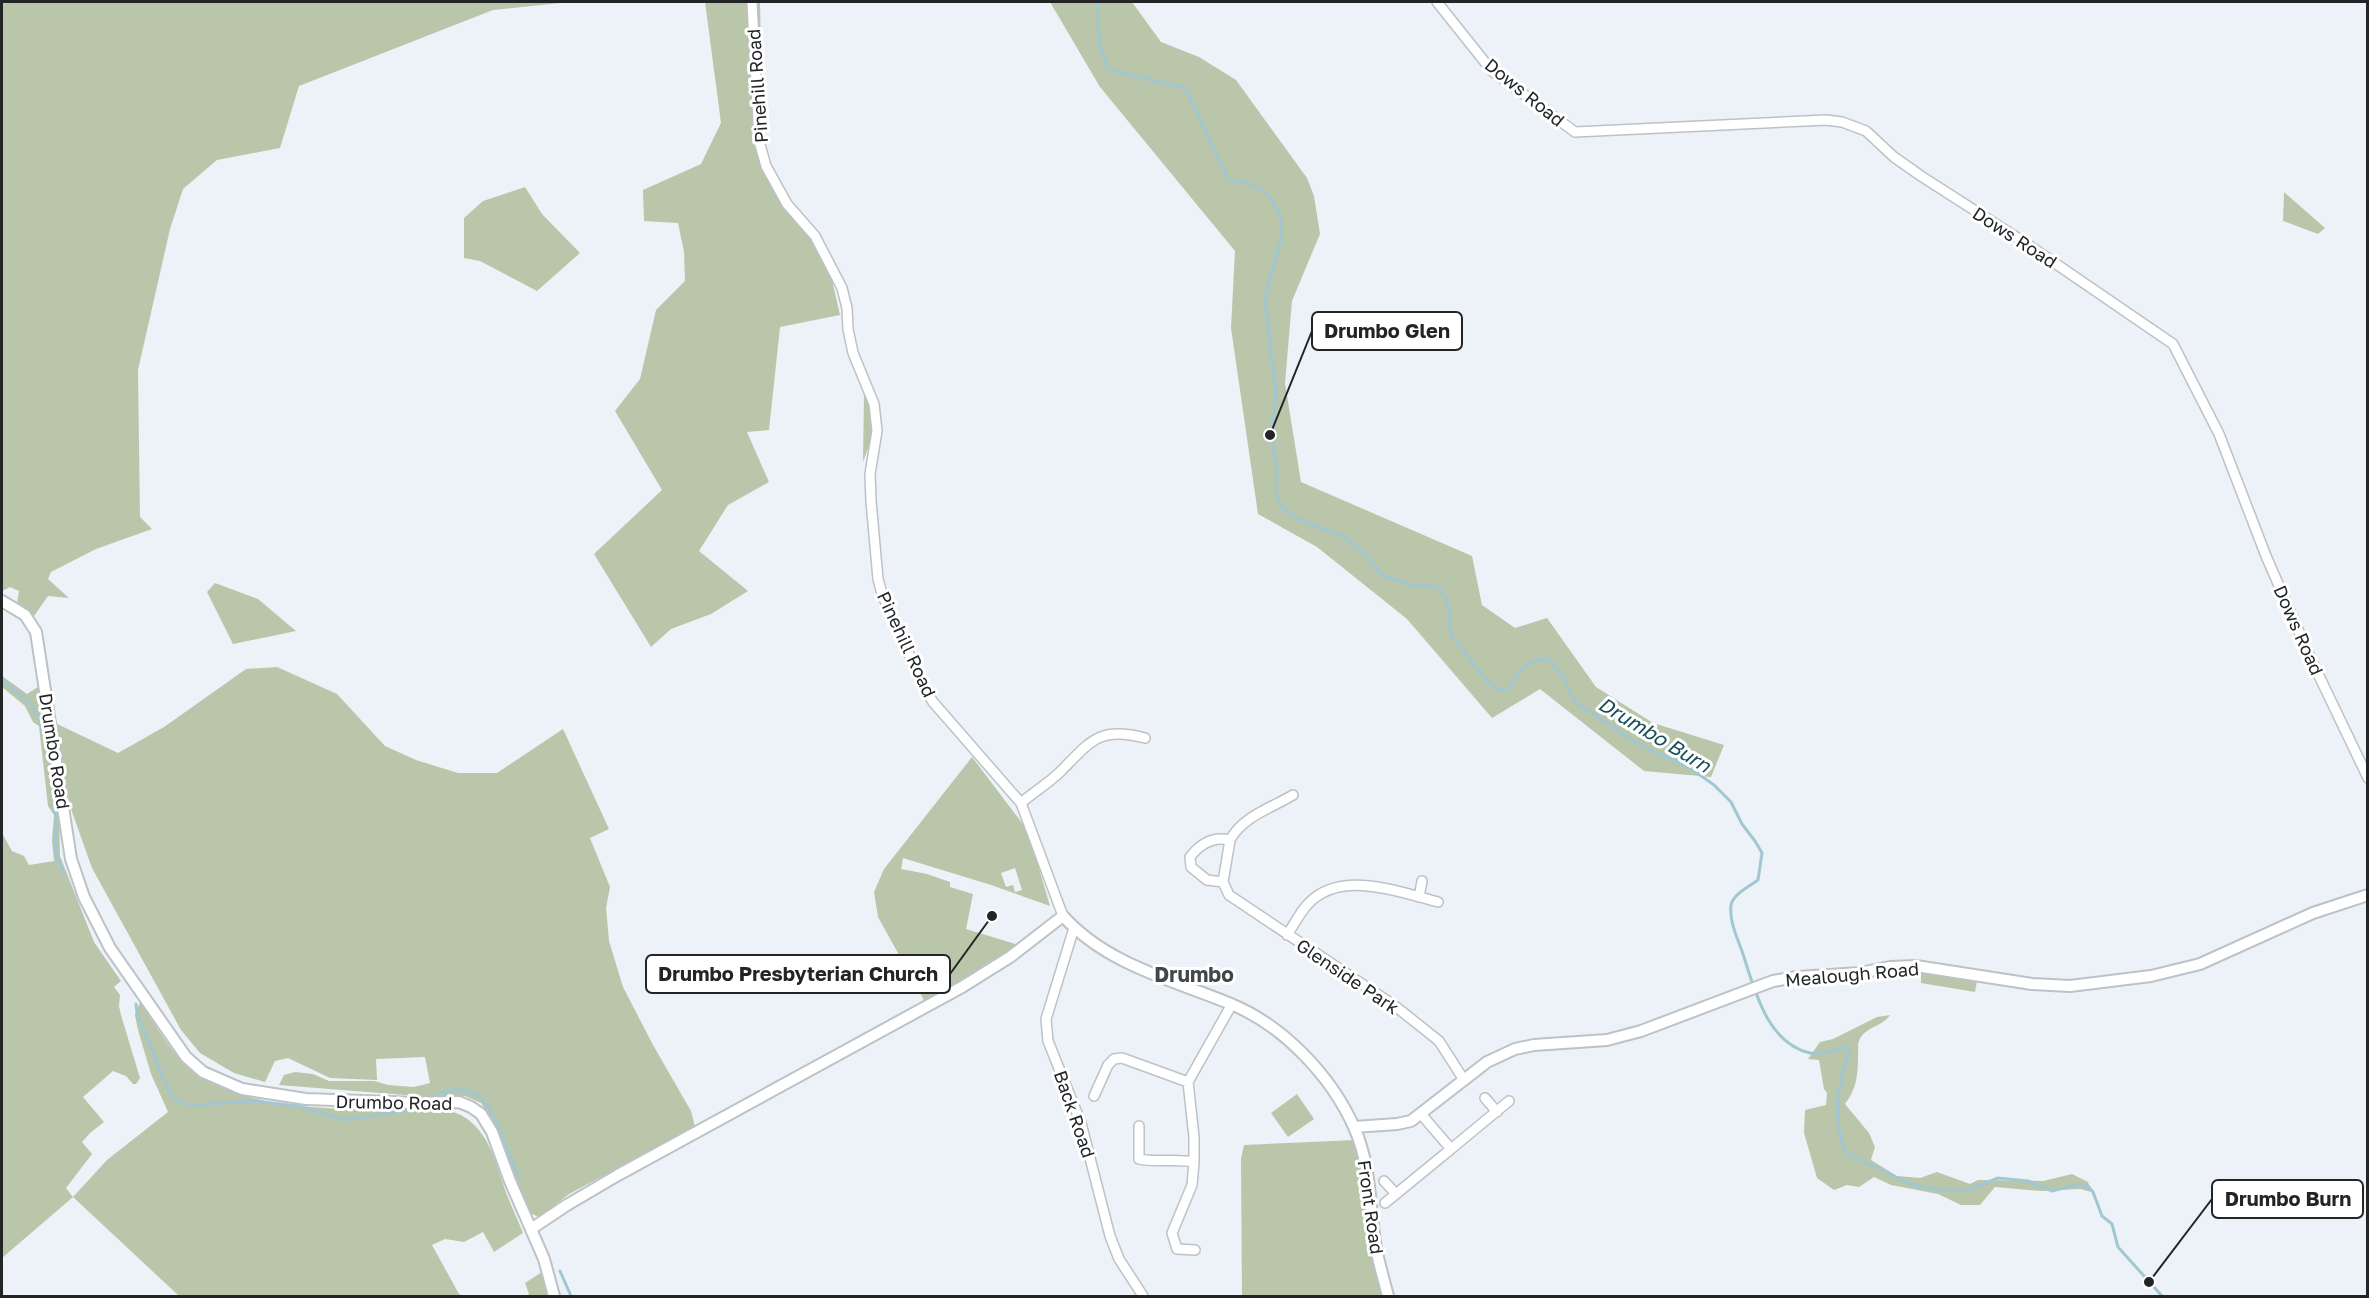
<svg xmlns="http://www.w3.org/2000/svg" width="2369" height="1298" viewBox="0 0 2369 1298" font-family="'Golos Text',sans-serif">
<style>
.green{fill:#b9c6aa;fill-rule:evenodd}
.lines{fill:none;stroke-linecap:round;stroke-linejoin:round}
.stream{stroke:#a0c7d2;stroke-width:3}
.minor-casing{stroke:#bdc2c7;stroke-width:12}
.tertiary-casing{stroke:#bdc2c7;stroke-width:14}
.minor{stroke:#fff;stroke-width:9}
.tertiary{stroke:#fff;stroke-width:10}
.labels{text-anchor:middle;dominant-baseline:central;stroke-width:6;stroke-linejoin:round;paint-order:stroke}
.street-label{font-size:18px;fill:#222426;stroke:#fff}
.water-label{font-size:20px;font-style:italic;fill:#174d5a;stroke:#fff}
.quarter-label{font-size:21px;font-weight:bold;fill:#42464a;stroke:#fff}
.leader{fill:none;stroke:#222426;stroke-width:2}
.callout-dot{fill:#222426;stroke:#fff;stroke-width:2}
.callout{fill:#fff;stroke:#222426;stroke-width:2}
.callout-label{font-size:20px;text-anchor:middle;font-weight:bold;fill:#222426}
</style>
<rect width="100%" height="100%" fill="#edf2f8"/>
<!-- green -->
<path class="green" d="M 2,2 L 570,2 L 493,10 L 299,86 L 280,148 L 217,160 L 183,189 L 170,229 L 138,370 L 140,517 L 152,529 L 96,549 L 51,572 L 48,579 L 69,598 L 48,596 L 34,616 L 17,603 L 19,591 L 10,587 L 2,591 Z
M 705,2 L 760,2 L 763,138 L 769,164 L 763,170 L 782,205 L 812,237 L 832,280 L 840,315 L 780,327 L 769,430 L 747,432 L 769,482 L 728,505 L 699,551 L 748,591 L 711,614 L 671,629 L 651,647 L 594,554 L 662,490 L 615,411 L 640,379 L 656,310 L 685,281 L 684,252 L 678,223 L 644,221 L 643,190 L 701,164 L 721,123 Z
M 1050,2 L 1132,2 L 1161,42 L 1199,57 L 1236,80 L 1307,178 L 1314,196 L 1320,234 L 1292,301 L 1285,383 L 1301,482 L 1472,556 L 1482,605 L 1515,628 L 1547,618 L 1596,687 L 1653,723 L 1724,745 L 1711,777 L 1644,771 L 1540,689 L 1492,718 L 1407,619 L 1317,547 L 1258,514 L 1231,328 L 1235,251 L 1100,87 Z
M 525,187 L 542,214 L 580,253 L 537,291 L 480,261 L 464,258 L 464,218 L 483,201 Z
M 2284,192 L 2325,228 L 2318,234 L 2283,221 Z
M 864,393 C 876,423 875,431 863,462 Z
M 215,583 L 258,599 L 296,631 L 233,644 L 207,592 Z
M 277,667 L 337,694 L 385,746 L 416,760 L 458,773 L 497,773 L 563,729 L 609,829 L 590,838 L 610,887 L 606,908 L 609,941 L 623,987 L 653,1045 L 691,1111 L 695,1127 L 569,1194 L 540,1217 L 529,1213 L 510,1171 L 492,1121 L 481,1103 L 465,1096 L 418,1096 L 279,1085 L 284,1075 L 295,1072 L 313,1074 L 329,1081 L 374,1081 L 388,1085 L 414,1087 L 430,1083 L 425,1057 L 376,1059 L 377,1080 L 330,1078 L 288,1058 L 275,1061 L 265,1082 L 234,1073 L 200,1053 L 181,1030 L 92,868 L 71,809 L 53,722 L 118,753 L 164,727 L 246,669 Z
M 2,676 L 27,694 L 41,685 L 44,718 L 59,811 L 60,856 L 94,942 L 121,981 L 114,987 L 120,995 L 119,1006 L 121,1015 L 140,1078 L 136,1084 L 133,1084 L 126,1076 L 113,1071 L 83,1097 L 104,1122 L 90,1133 L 82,1142 L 92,1154 L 66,1188 L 73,1197 L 107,1160 L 168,1112 L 151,1074 L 138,1030 L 135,1015 L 140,1002 C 153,1020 170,1051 186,1065 C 239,1113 339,1109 406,1109 C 427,1109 454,1106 471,1122 C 492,1140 498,1170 507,1195 C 512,1208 518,1220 523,1233 L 494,1252 L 483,1232 L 464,1242 L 445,1239 L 432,1245 L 459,1294 L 465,1296 L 179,1296 L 73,1197 L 2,1258 L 2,833 L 12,851 L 24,856 L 29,865 L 54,861 L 52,840 L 54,815 L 48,806 L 39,726 L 33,722 L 25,706 L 2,687 Z
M 972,757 L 1022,823 L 1031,841 L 1050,906 L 991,885 L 903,858 L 901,869 L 927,874 L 950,882 L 950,887 L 973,894 L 966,929 L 1022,946 L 980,974 L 925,1002 L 878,917 L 874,892 L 884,869 ZM 1015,868 L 1022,890 L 1015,892 L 1013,885 L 1006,887 L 1001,873 Z
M 1921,973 L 1977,981 L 1975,992 L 1921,983 Z
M 1890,1015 C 1882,1027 1864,1027 1859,1041 C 1857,1045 1859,1050 1858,1055 C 1858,1073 1857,1089 1845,1104 L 1869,1133 L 1875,1147 L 1871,1160 L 1897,1176 L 1920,1178 L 1937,1172 L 1970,1184 L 1978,1180 L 2043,1181 L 2072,1174 L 2088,1182 L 2091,1192 L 2080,1189 L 2041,1191 L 1995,1187 L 1980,1205 L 1961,1205 L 1938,1194 L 1891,1185 L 1874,1177 L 1859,1187 L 1847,1185 L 1834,1190 L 1817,1178 L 1804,1133 L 1805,1110 L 1826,1105 L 1827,1093 L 1824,1089 L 1819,1060 L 1808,1059 L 1820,1042 L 1833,1039 L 1877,1017 Z
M 1297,1094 L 1314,1119 L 1288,1137 L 1271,1113 Z
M 1356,1140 L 1366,1178 L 1372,1257 L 1382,1296 L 1242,1296 L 1241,1159 L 1244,1145 Z
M 542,1272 L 547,1296 L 526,1296 L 529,1294 L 525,1283 Z"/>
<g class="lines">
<!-- stream -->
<path class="stream" d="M 1098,2 L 1099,40 L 1107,69 L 1185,88 C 1201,118 1213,150 1229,180 L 1246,183 L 1267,193 L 1280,214 L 1281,239 L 1265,299 L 1276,392 L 1272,439 L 1277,467 L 1276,496 L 1283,509 L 1300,520 L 1345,537 L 1365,554 L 1382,575 L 1412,585 L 1438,587 L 1447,599 L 1451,635 L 1486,680 L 1499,690 L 1509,688 C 1520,671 1527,656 1549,660 L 1563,676 L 1574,701 L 1643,747 L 1690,768 L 1714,785 L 1731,802 L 1742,824 L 1755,841 L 1762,853 L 1758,880 C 1750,886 1733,894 1731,905 C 1729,922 1738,939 1743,954 C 1755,991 1767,1043 1810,1053 C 1821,1055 1836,1050 1847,1047 L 1849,1053 C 1837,1087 1832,1118 1846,1153 L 1910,1184 L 1943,1191 L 1969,1190 L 1998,1178 L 2028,1181 L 2052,1191 L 2079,1184 L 2088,1186 L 2093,1192 L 2102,1216 L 2112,1224 L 2118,1247 L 2162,1296
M 2,680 C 14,689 32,702 38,716 C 44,728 58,796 53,807 C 59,818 56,828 55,840 C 55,852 58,863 64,873
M 136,1004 L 137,1013 L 166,1085 L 173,1097 L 181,1103 L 194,1105 L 251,1101 L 280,1104 L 298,1106 L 344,1120 L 416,1109
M 437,1094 C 482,1078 492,1110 505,1144 C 509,1156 515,1167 520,1179
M 560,1271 L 571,1296"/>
<defs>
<path id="minor" d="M 752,2 L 759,141 L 766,166 L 787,204 L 815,236 L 842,288 L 847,308 L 848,329 L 853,353 L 874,404 L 877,431 L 870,474 L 871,501 L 878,579 L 882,594 L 923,686 L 933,702 L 1021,803 L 1063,916
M 1437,2 L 1492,71 L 1575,132 L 1826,120 L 1842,122 L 1866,131 L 1894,157 L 1921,176 L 2027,244 L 2173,344 L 2219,434 L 2266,556 L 2310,657 L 2368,778
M 1293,795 C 1271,808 1242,817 1230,840 C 1213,836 1200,844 1190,857 L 1191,867 L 1207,880 L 1223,882 L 1229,895 L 1395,1006 L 1439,1041 L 1464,1080
M 1021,803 C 1034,792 1049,783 1061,771 C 1091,741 1099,726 1145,738
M 1223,882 L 1230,840
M 1419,897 L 1422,881
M 1074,928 L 1046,1019 L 1048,1041 L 1081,1123 L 1110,1236 L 1119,1259 L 1143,1296
M 1287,935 C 1294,925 1300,912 1308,904 C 1340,869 1400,892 1438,902
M 1094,1096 L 1108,1065 L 1114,1059 L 1122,1058 L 1188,1082
M 1485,1098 L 1497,1112
M 1421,1114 L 1451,1149 L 1509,1101
M 1139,1126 L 1139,1159 C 1158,1163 1175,1158 1194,1162
M 1384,1181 L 1396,1194
M 1385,1203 L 1451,1149
M 1195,1250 L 1177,1249 L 1172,1233 L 1192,1185 L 1194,1162 L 1194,1137 L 1188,1082 L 1232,1004"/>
<path id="tertiary" d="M 2,601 L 25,615 L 36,632 L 71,859 L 84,897 L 110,948 L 186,1057 L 203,1072 L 242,1089 L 306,1099 L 418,1103 L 459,1102 L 471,1107 L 481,1114 L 492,1132 L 510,1181 L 544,1259 L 554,1296
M 1354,1127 L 1397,1124 L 1411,1121 L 1487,1062 L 1515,1049 L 1534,1045 L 1607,1040 L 1641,1031 L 1773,981 L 1797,977 L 1860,973 L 1890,967 L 1916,966 L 2032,984 L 2070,986 L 2151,976 L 2200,964 L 2313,913 L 2368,895
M 531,1229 L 567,1205 L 618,1175 L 962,987 L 1010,957 L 1063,916 C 1107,965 1173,980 1231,1004 C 1284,1026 1331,1076 1354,1127 C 1372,1168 1369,1206 1376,1248 C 1379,1264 1384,1280 1388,1296"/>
</defs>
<!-- minor casing -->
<use href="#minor" class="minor-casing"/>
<!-- tertiary casing -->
<use href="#tertiary" class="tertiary-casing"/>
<!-- minor -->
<use href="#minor" class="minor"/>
<!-- tertiary -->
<use href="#tertiary" class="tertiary"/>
</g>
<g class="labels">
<!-- street labels -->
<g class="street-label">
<text transform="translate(757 86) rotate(-94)">Pinehill Road</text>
<text transform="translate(1525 92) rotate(39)">Dows Road</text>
<text transform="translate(2015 237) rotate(33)">Dows Road</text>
<text transform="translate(2299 630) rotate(66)">Dows Road</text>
<text transform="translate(907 644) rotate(65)">Pinehill Road</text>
<text transform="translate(55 751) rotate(81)">Drumbo Road</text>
<text transform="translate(1852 974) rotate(-5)">Mealough Road</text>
<text transform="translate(1348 976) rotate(34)">Glenside Park</text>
<text transform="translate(394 1102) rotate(1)">Drumbo Road</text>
<text transform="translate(1075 1114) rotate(71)">Back Road</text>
<text transform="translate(1371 1207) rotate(82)">Front Road</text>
</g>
<!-- water labels -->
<g class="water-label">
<text transform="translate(1655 734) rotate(31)">Drumbo Burn</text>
</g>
<!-- quarter labels -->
<g class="quarter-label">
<text x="1194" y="974">Drumbo</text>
</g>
</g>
<!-- callouts -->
<path class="leader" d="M1270 435L1312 331M992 916L950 974M2149 1282L2212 1199"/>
<g class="callout-dot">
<circle cx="1270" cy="435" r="6"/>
<circle cx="992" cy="916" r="6"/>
<circle cx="2149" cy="1282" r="6"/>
</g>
<g class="callout">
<rect x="1312" y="312" width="150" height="38" rx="6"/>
<rect x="646" y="955" width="304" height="38" rx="6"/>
<rect x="2212" y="1180" width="151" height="38" rx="6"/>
</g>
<g class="callout-label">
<text x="1387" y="338">Drumbo Glen</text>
<text x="798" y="981">Drumbo Presbyterian Church</text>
<text x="2288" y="1206">Drumbo Burn</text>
</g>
<!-- border -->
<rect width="2369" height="1298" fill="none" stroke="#222426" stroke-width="6"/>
</svg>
